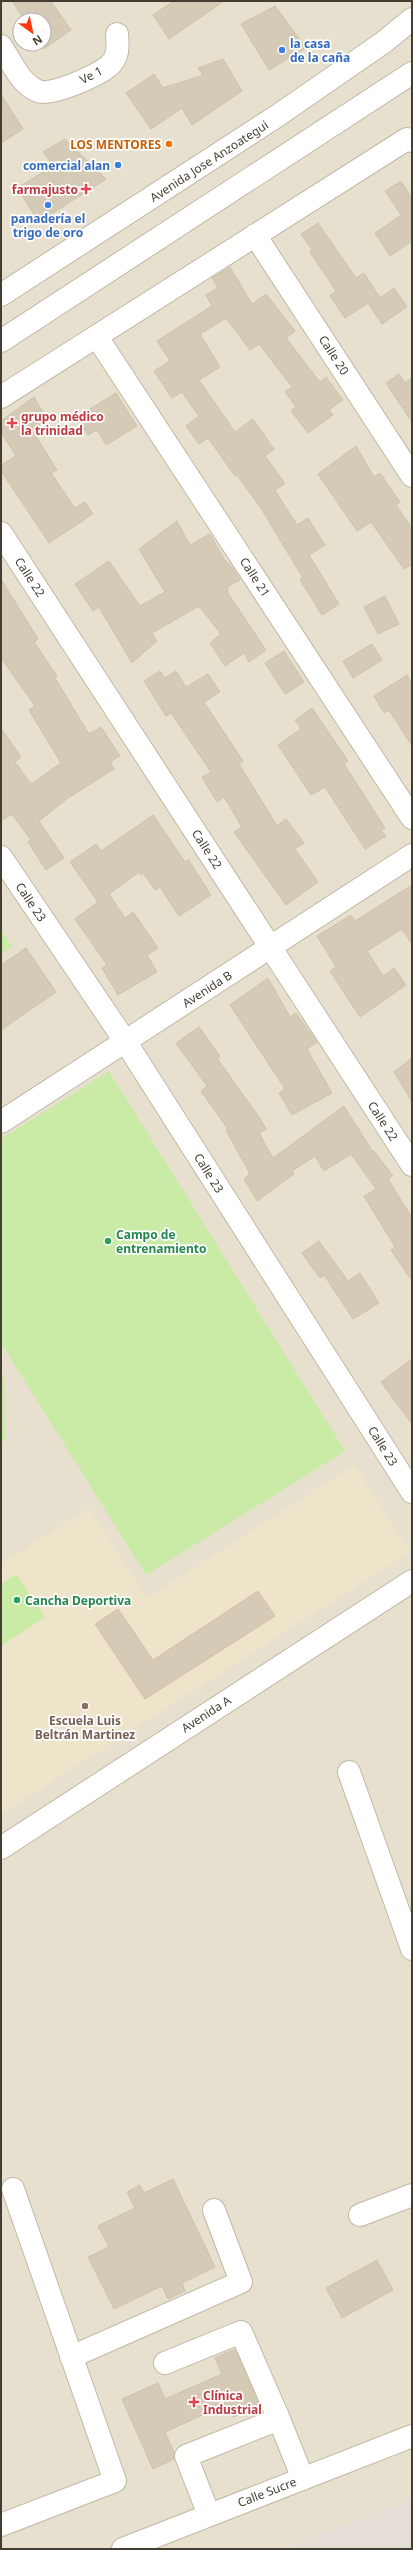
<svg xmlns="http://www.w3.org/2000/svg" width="413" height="2550" viewBox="0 0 413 2550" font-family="'Noto Sans',sans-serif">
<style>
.residential{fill:#e7e0cf;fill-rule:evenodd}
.industrial{fill:#e4ded7}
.education{fill:#ede4ca}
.green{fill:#caeba6}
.building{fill:#d4cab6;stroke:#d0c2a9}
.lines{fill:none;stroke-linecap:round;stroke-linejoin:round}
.minor-casing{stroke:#c1b9a6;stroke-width:24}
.minor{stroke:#fff;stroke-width:22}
.shop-dot{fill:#3f7fe0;stroke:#fff;stroke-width:1.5}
.food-dot{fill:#e8710a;stroke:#fff;stroke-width:1.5}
.health-dot{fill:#e0444e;stroke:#fff;stroke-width:1.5}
.leisure-dot{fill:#2e9e5b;stroke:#fff;stroke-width:1.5}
.education-dot{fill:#8d6e63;stroke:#fff;stroke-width:1.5}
.labels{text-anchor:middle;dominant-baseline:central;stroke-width:3.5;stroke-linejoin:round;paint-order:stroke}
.shop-label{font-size:12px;font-weight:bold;fill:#366cbe;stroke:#fff;text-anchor:start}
.street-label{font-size:12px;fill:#443d32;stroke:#fff}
.food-label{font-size:12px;font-weight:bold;fill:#c56008;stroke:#fff;text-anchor:end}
.health-label{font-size:12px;font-weight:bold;fill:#be3a42;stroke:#fff;text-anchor:start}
.leisure-label{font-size:12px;font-weight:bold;fill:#27864d;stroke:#fff;text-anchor:start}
.education-label{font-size:12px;font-weight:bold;fill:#785e54;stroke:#fff}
</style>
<rect width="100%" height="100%" fill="#f3eee1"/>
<!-- residential -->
<path class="residential" d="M 1,1 L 412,1 L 412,2549 L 1,2549 ZM 20,20 L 44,20 L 44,44 L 20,44 Z"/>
<!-- industrial -->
<path class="industrial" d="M 412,2500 L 412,2549 L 282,2549 Z"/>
<!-- education -->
<path class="education" d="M 354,1465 L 410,1552 L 1,1814 L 1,1564 L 89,1508 L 147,1598 Z"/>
<!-- green -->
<path class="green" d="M 1,929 L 12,947 L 1,954 Z
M 109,1071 L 345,1451 L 146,1575 L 1,1343 L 1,1139 Z
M 1,1372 L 4,1379 L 5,1439 L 1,1445 Z
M 16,1574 L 45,1617 L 1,1646 L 1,1584 Z"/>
<!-- building -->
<path class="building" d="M 12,1 L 51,1 L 71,30 L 44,49 L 41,44 L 44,44 L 44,20 L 25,20 Z
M 174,1 L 224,1 L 169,39 L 153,15 Z
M 275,6 L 306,48 L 269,70 L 241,24 Z
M 223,59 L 242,91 L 192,125 L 182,108 L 151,129 L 126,93 L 154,74 L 163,88 L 203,75 L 198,68 Z
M 1,94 L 23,129 L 1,143 Z
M 65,139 L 106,179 L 39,222 L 17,188 L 53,166 L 43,152 Z
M 401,181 L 412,198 L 412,241 L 390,256 L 375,233 L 401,215 L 385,191 Z
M 318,223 L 356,278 L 364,273 L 380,298 L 394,288 L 407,307 L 382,324 L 368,303 L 345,318 L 330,296 L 336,291 L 310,252 L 312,250 L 301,234 Z
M 230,267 L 252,304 L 266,294 L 295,331 L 286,338 L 320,382 L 326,377 L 343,400 L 329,410 L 333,415 L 308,433 L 291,411 L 296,407 L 285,392 L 292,387 L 259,344 L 250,350 L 226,318 L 200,334 L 220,367 L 199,380 L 235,432 L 253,419 L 274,449 L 265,456 L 285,484 L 275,490 L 297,525 L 308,518 L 325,545 L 309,555 L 339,604 L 322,615 L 300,580 L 303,578 L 262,510 L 237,475 L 235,476 L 208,438 L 199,444 L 186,426 L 199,416 L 182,392 L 172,398 L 154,371 L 170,361 L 157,341 L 212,306 L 206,295 L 218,288 L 212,278 Z
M 399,374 L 405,383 L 412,378 L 412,422 L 386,383 Z
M 116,393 L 137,426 L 106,445 L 97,430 L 88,435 L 77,417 Z
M 34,397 L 47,419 L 32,430 L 57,470 L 51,473 L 75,508 L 85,502 L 93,514 L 49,543 L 1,471 L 1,465 L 16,456 L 1,432 L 1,421 Z
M 356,446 L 374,477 L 380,473 L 400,502 L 396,505 L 412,528 L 412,564 L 404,569 L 371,522 L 357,531 L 318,474 Z
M 177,521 L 190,545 L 210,534 L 224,559 L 233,568 L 240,580 L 227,587 L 229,595 L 266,650 L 249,662 L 244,653 L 225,666 L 210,643 L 221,634 L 199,606 L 152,633 L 157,641 L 132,663 L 99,607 L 93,611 L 75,584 L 109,561 L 140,606 L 165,592 L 139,549 Z
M 1,579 L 38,639 L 34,642 L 57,676 L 55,678 L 89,734 L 101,727 L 120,756 L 110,762 L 114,769 L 68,798 L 39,821 L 64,858 L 46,870 L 28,842 L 31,840 L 12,814 L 1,821 L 1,728 L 21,757 L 15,762 L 31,784 L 61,763 L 29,710 L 35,706 L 1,658 Z
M 385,596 L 399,624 L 378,634 L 364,607 Z
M 372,644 L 382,660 L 353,678 L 343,661 Z
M 284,651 L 304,682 L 285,694 L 265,663 Z
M 160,671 L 165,678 L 176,671 L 186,687 L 208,674 L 220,692 L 204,702 L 243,761 L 239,764 L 277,826 L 286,819 L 304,843 L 295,849 L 318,882 L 286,905 L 234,832 L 242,827 L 224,797 L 217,802 L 202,777 L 211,772 L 171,713 L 166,716 L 144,681 Z
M 407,675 L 412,684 L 412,746 L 389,710 L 384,713 L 374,696 Z
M 312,708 L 348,761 L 344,764 L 385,828 L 381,830 L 386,836 L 365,849 L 325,787 L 311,795 L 278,745 L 301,729 L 295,720 Z
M 153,815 L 185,862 L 188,859 L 211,895 L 179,916 L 160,887 L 155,890 L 143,873 L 141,875 L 139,872 L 109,894 L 125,918 L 133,912 L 158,948 L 147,955 L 157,972 L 118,995 L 102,968 L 107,965 L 75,919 L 98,902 L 70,862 L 96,844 L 101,851 Z
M 412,885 L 412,944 L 402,929 L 367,951 L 383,976 L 394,968 L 406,985 L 360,1017 L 330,971 L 336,967 L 317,936 L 351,915 L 355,921 Z
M 26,948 L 56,992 L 1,1030 L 1,965 Z
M 268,978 L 290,1017 L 296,1013 L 317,1042 L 307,1049 L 332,1093 L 292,1115 L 279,1093 L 285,1089 L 230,1005 Z
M 199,1027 L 220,1056 L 217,1058 L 259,1117 L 266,1129 L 259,1133 L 273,1158 L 344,1106 L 373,1152 L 374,1151 L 393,1176 L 388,1179 L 412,1218 L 412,1281 L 391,1250 L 395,1247 L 364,1196 L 376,1189 L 351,1154 L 324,1171 L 315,1156 L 292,1171 L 294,1174 L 257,1201 L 244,1179 L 250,1174 L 226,1130 L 228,1129 L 201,1091 L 207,1086 L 176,1043 Z
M 412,1058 L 412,1102 L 394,1072 Z
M 319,1241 L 348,1281 L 360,1273 L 379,1303 L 353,1319 L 324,1275 L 320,1278 L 302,1253 Z
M 412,1359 L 412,1424 L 381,1382 Z
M 258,1591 L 275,1616 L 145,1699 L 95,1624 L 118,1609 L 153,1660 Z
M 173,2179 L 215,2267 L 182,2283 L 185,2291 L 168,2299 L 162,2286 L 114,2309 L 88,2257 L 109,2247 L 98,2226 L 135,2208 L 127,2192 L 140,2185 L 144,2193 Z
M 377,2260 L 393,2290 L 342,2318 L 326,2288 Z
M 235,2349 L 259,2405 L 233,2417 L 227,2404 L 165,2432 L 174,2452 L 174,2459 L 153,2469 L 122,2399 L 158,2383 L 165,2399 L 222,2374 L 215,2358 Z"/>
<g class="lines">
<defs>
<path id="minor" d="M 1,46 C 11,61 21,85 38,91 C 51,97 98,75 109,66 C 119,57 118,46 117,34
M 255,235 L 412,476
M 1,295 L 277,116 L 384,42 L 412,19
M 97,337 L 412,818
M 1,341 L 412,73
M 1,397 L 407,139 L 412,141
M 1,533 L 412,1165
M 1,857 L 125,1041 L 412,1492
M 1,1122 L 412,855
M 349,1772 L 412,1949
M 1,1848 L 412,1581
M 360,2215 L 412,2195
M 71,2357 L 241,2282 L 214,2210
M 165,2363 L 241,2332 L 279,2419
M 209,2515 L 186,2456 L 279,2419 L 303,2479
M 1,2525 L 115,2481 L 13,2189
M 123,2549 L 412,2436"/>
</defs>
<!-- minor casing -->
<use href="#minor" class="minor-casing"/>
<!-- minor -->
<use href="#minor" class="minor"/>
</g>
<!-- markers -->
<g class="shop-dot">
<circle cx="282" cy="50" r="4"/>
<circle cx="118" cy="165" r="4"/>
<circle cx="48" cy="205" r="4"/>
</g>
<circle class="food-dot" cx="169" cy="144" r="4"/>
<g class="health-dot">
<path d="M84 183h4v4h4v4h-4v4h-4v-4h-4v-4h4z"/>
<path d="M10 417h4v4h4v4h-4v4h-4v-4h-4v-4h4z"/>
<path d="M192 2396h4v4h4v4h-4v4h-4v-4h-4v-4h4z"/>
</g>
<g class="leisure-dot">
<circle cx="108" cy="1241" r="4"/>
<circle cx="17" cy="1600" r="4"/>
</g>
<circle class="education-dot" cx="85" cy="1706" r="4"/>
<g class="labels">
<!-- shop labels -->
<g class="shop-label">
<text x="290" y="43">la casa<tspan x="290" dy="14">de la caña</tspan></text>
<text x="110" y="165" text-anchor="end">comercial alan</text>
<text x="48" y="218" text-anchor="middle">panadería el<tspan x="48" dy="14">trigo de oro</tspan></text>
</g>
<!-- street labels -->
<g class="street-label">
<text transform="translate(91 75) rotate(-27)">Ve 1</text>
<text transform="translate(209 161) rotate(-33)">Avenida Jose Anzoategui</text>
<text transform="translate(334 355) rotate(57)">Calle 20</text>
<text transform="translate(30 577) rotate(57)">Calle 22</text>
<text transform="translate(255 577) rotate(57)">Calle 21</text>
<text transform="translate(207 849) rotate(57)">Calle 22</text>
<text transform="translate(31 902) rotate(56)">Calle 23</text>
<text transform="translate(207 989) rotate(-33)">Avenida B</text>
<text transform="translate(383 1121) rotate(57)">Calle 22</text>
<text transform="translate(209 1173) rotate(58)">Calle 23</text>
<text transform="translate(383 1446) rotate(58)">Calle 23</text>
<text transform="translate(206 1714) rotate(-33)">Avenida A</text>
<text transform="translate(267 2492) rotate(-21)">Calle Sucre</text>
</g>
<!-- food labels -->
<g class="food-label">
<text x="161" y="144">LOS MENTORES</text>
</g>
<!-- health labels -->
<g class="health-label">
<text x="78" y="189" text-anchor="end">farmajusto</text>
<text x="21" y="416">grupo médico<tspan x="21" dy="14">la trinidad</tspan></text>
<text x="203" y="2395">Clínica<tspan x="203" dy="14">Industrial</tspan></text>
</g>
<!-- leisure labels -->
<g class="leisure-label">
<text x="116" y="1234">Campo de<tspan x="116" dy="14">entrenamiento</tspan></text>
<text x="25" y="1600">Cancha Deportiva</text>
</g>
<!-- education labels -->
<g class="education-label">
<text x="85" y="1720">Escuela Luis<tspan x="85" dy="14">Beltrán Martinez</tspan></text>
</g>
</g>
<!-- border -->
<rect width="413" height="2550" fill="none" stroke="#443d32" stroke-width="4"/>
<!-- north arrow -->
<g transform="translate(32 32) rotate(147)"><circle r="19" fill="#ffffff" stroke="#b4b1ad"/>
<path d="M0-3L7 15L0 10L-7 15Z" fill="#ff360c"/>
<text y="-6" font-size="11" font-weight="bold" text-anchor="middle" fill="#443d32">N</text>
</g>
</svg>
